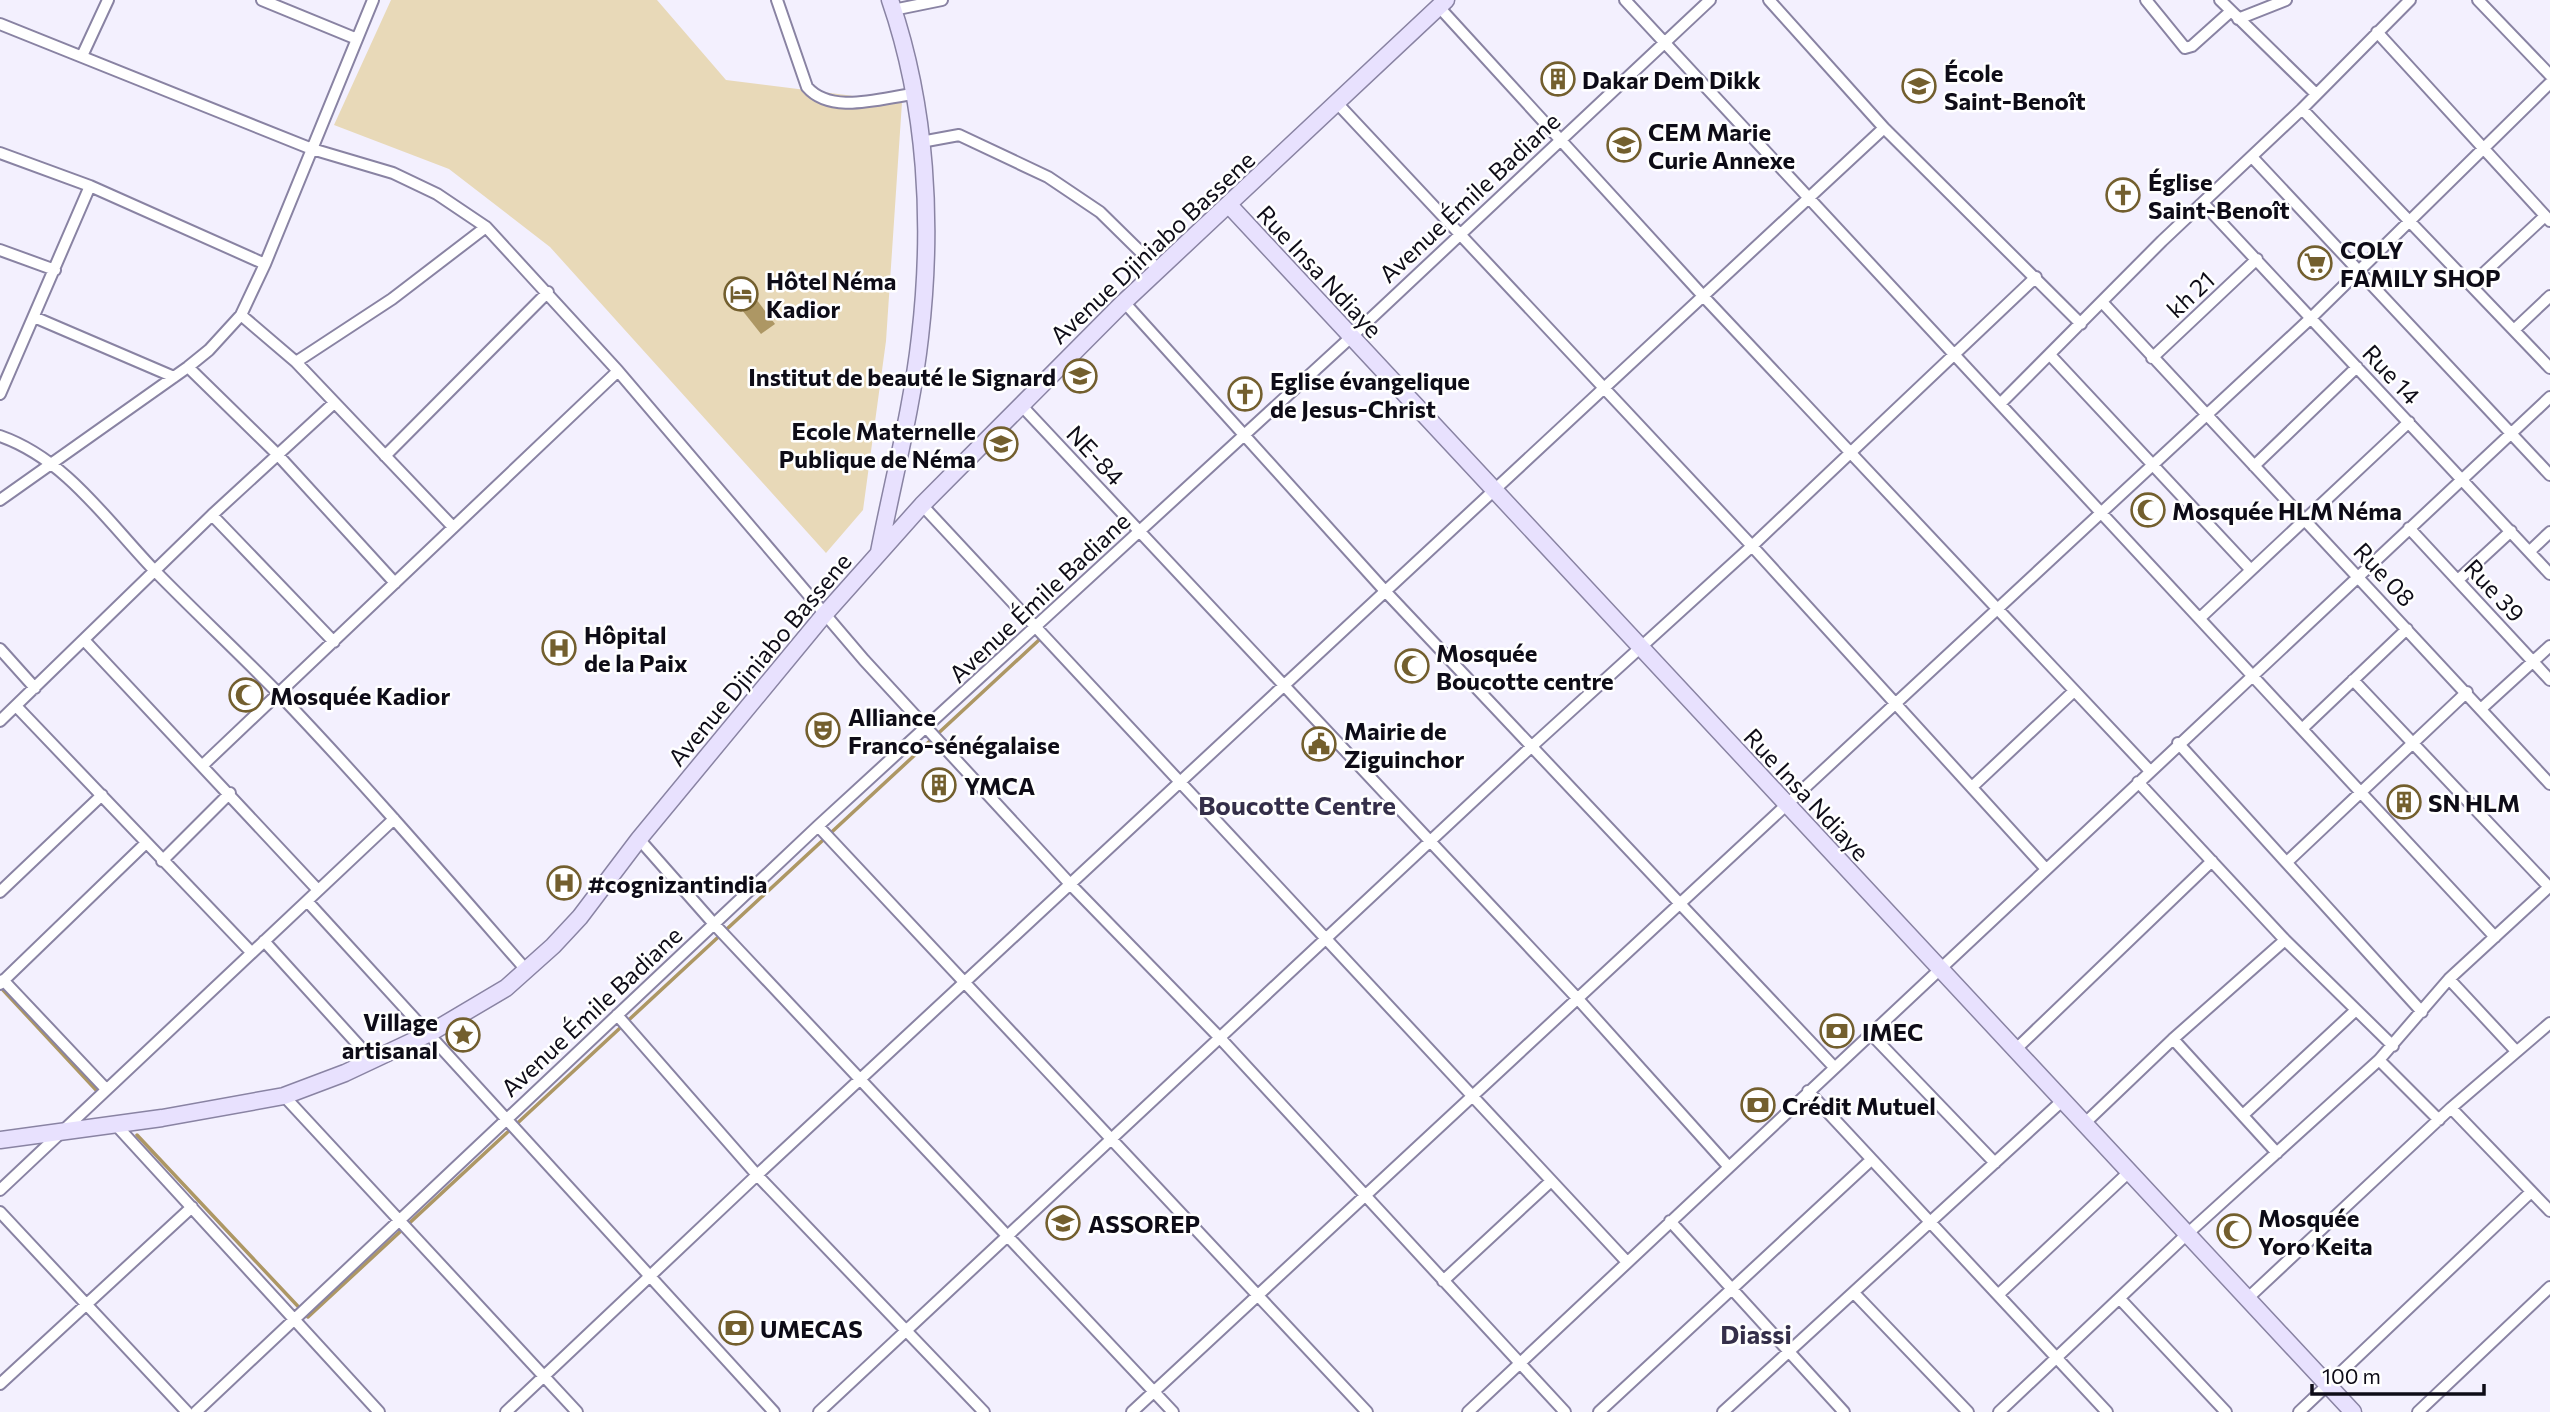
<svg xmlns="http://www.w3.org/2000/svg" width="2550" height="1412" viewBox="0 0 2550 1412" font-family="Commissioner,sans-serif">
<style>
.green{fill:#e8d9b8}
.water{fill:#ad9764}
.lines{fill:none;stroke-linecap:round;stroke-linejoin:round}
.stream{stroke:#ad9764;stroke-width:3.5}
.street-casing{stroke:#8983a3;stroke-width:14}
.secondary-casing{stroke:#8983a3;stroke-width:19}
.street{stroke:#fff;stroke-width:10}
.secondary{stroke:#e8e1fe;stroke-width:16}
.labels{text-anchor:middle;dominant-baseline:central;stroke-width:5;stroke-linejoin:round;paint-order:stroke}
.poi-label{font-size:24px;font-weight:bold;fill:#0e0c17;stroke:#fff;text-anchor:start}
.street-label{font-size:24px;fill:#0e0c17;stroke:#fff}
.neighbourhood-label{font-size:26px;font-weight:bold;fill:#352f4a;stroke:#fff}
</style>
<rect width="100%" height="100%" fill="#f3f0fe"/>
<!-- green -->
<path class="green" d="M 391,0 L 657,0 L 726,80 L 902,102 L 886,341 L 863,510 L 826,553 L 550,247 L 449,169 L 334,125 Z"/>
<!-- water -->
<path class="water" d="M 756,299 L 775,324 L 761,334 L 742,310 Z"/>
<g class="lines">
<!-- stream -->
<path class="stream" d="M 3,990 L 97,1091
M 137,1135 L 308,1317 L 1039,640"/>
<defs>
<path id="street" d="M 262,0 L 357,39
M 777,0 L 807,87 C 831,115 881,98 913,94
M 1625,0 L 2495,937
M 1769,0 L 1884,128 L 2081,324
M 2146,0 L 2185,48 L 2192,46 L 2231,11
M 2220,0 L 2316,94
M 2478,0 L 2550,75
M 1439,7 L 1704,297 L 2150,771
M 893,10 L 942,0
M 2238,19 L 2286,0
M 0,24 L 312,149 L 393,173 L 437,194 L 486,227 L 618,371 L 864,660 L 1071,885 L 1220,1038 L 1565,1412
M 2377,32 L 2550,221
M 82,56 L 108,0
M 1337,103 L 1752,546 L 2046,869
M 2302,109 L 2550,368
M 921,142 L 959,135 L 1048,177 L 1100,212 L 1159,270
M 0,153 L 90,186 L 265,264
M 2252,157 L 2550,475
M 2203,203 L 2550,574
M 0,250 L 55,270
M 2471,285 L 2545,216
M 1124,302 L 1385,591 L 1834,1067
M 2102,302 L 2550,784
M 241,315 L 296,362 L 453,527
M 34,317 L 174,377
M 2514,330 L 2550,296
M 2051,356 L 2250,569
M 2152,358 L 2257,259
M 296,362 L 392,299 L 486,227
M 188,367 L 277,454 L 395,583
M 0,394 L 90,186
M 2000,404 L 2162,241 L 2302,109 L 2410,0
M 1021,405 L 1578,999 L 1728,1166
M 0,436 C 66,459 107,521 154,570 C 195,612 238,652 279,694 C 364,783 445,877 527,971
M 385,456 L 548,292
M 2254,466 L 2357,367
M 0,500 L 188,367 L 209,350 L 241,315 L 265,264 L 373,0
M 922,505 L 1627,1262
M 212,515 L 334,642
M 2409,528 L 2550,680
M 2530,551 L 2550,532
M 2458,580 L 2511,531
M 2200,618 L 2409,422
M 84,640 L 318,890
M 0,649 L 35,688
M 2353,680 L 2549,887
M 16,706 L 251,952
M 2482,708 L 2550,646
M 0,721 L 212,515 L 334,403
M 2303,728 L 2407,629
M 2178,743 L 2422,1012
M 203,765 L 618,371
M 2138,782 L 2285,940 L 2393,1046
M 1972,787 L 2074,691
M 818,826 L 1367,1412
M 639,839 L 714,924 L 1173,1412
M 162,861 L 230,793
M 2287,862 L 2467,692
M 0,892 L 102,795
M 307,901 L 774,1412
M 264,941 L 372,1060
M 2449,979 L 2516,1051
M 3,980 L 106,1089
M 0,984 L 146,843
M 617,1015 L 757,1175 L 984,1412
M 1870,1033 L 1995,1163
M 2173,1039 L 2277,1153
M 2014,1051 L 2212,861
M 2379,1060 L 2439,1120
M 1808,1091 L 2107,1412
M 284,1096 L 577,1412
M 2451,1108 L 2550,1211
M 2243,1115 L 2356,1010
M 2084,1124 L 2173,1039 L 2285,940
M 116,1125 L 379,1412
M 0,1190 L 394,819
M 0,1212 L 187,1412
M 1670,1221 L 1844,1412
M 1443,1281 L 1551,1181
M 1854,1293 L 1968,1412
M 1999,1294 L 2129,1172
M 2248,1298 L 2451,1108 L 2550,1023
M 2120,1299 L 2226,1412
M 0,1384 L 192,1207
M 196,1412 L 818,826 L 1350,338 L 1710,0
M 506,1412 L 757,1175 L 1884,128
M 819,1412 L 1531,747 L 1752,546 L 2036,277
M 1132,1412 L 2311,318 L 2550,83
M 1468,1412 L 2550,397
M 1599,1412 L 1871,1160
M 1723,1412 L 2062,1101
M 1999,1412 L 2186,1235 L 2379,1060 L 2449,979 L 2550,886
M 2299,1412 L 2531,1192
M 2418,1412 L 2550,1287"/>
<path id="secondary" d="M 1229,205 L 2353,1412
M 879,552 C 893,480 912,409 920,337 C 933,225 927,107 890,0
M 0,1140 L 162,1118 L 284,1096 L 345,1073 L 430,1033 L 506,988 L 553,946 L 580,917 L 639,839 L 824,615 L 922,505 L 1124,302 L 1446,0"/>
</defs>
<!-- street casing -->
<use href="#street" class="street-casing"/>
<!-- secondary casing -->
<use href="#secondary" class="secondary-casing"/>
<!-- street -->
<use href="#street" class="street"/>
<!-- secondary -->
<use href="#secondary" class="secondary"/>
</g>
<!-- icons -->
<defs>
<symbol id="building-ring" viewBox="-11 -11 22 22"><circle r="9.5" fill="#fff" stroke="#735f2e" stroke-width="1.5"/><path d="M-4-6H4V6H1V3H-1V6H-4ZM-2.5-4.3h1.7v1.8h-1.7ZM.8-4.3h1.7v1.8H.8ZM-2.5-1h1.7V.8h-1.7ZM.8-1h1.7V.8H.8Z" fill="#735f2e"/></symbol>
<symbol id="school-ring" viewBox="-11 -11 22 22"><circle r="9.5" fill="#fff" stroke="#735f2e" stroke-width="1.5"/><path d="M0-5L7-2L0 1L-7-2ZM-4 1L0 2.5L4 1V4Q0 6-4 4Z" fill="#735f2e"/></symbol>
<symbol id="church-ring" viewBox="-11 -11 22 22"><circle r="9.5" fill="#fff" stroke="#735f2e" stroke-width="1.5"/><path d="M-1.2-6h2.4v3.5h3.3v2.4h-3.3V6h-2.4V-.1h-3.3v-2.4h3.3Z" fill="#735f2e"/></symbol>
<symbol id="supermarket-ring" viewBox="-11 -11 22 22"><circle r="9.5" fill="#fff" stroke="#735f2e" stroke-width="1.5"/><path d="M-6-5.5h2.5l.6 2H6L4.5 2H-2.5L-4.4-4H-6ZM-1.5 3.2a1.3 1.3 0 1 0 .1 0ZM3 3.2a1.3 1.3 0 1 0 .1 0Z" fill="#735f2e"/></symbol>
<symbol id="hotel-ring" viewBox="-11 -11 22 22"><circle r="9.5" fill="#fff" stroke="#735f2e" stroke-width="1.5"/><path d="M-6-4.5h1.5V1H6V5H4.5V3h-9V5H-6ZM-4 0a1.8 1.8 0 1 1 3.6 0ZM.5 0V-2.5h3Q6-2.5 6 0Z" fill="#735f2e"/></symbol>
<symbol id="mosque-ring" viewBox="-11 -11 22 22"><circle r="9.5" fill="#fff" stroke="#735f2e" stroke-width="1.5"/><path d="M3.5-4.9A6 6 0 1 0 3.5 4.9A5 5 0 1 1 3.5-4.9Z" fill="#735f2e"/></symbol>
<symbol id="hospital-ring" viewBox="-11 -11 22 22"><circle r="9.5" fill="#fff" stroke="#735f2e" stroke-width="1.5"/><path d="M-5-5h3v3.5h4V-5h3V5h-3V1.5h-4V5h-3Z" fill="#735f2e"/></symbol>
<symbol id="theatre-ring" viewBox="-11 -11 22 22"><circle r="9.5" fill="#fff" stroke="#735f2e" stroke-width="1.5"/><path d="M-5-5.5Q0-4 5-5.5V0Q5 5 0 6Q-5 5-5 0ZM-3.3-2.5H-1v1.5H-3.3ZM1-2.5H3.3v1.5H1ZM-2.8 1Q0 5.5 2.8 1Z" fill="#735f2e"/></symbol>
<symbol id="civic-ring" viewBox="-11 -11 22 22"><circle r="9.5" fill="#fff" stroke="#735f2e" stroke-width="1.5"/><path d="M-.6-6.5H3V-4.5H.6V-3L4-1V1h2V6H-6V1h2V-1L-.6-3ZM-1.2 2.5V6h2.4V2.5Z" fill="#735f2e"/></symbol>
<symbol id="bank-ring" viewBox="-11 -11 22 22"><circle r="9.5" fill="#fff" stroke="#735f2e" stroke-width="1.5"/><path d="M-6-4H6V4H-6ZM0-2.3a2.3 2.3 0 1 0 0 4.6a2.3 2.3 0 1 0 0-4.6Z" fill="#735f2e"/></symbol>
<symbol id="sight-ring" viewBox="-11 -11 22 22"><circle r="9.5" fill="#fff" stroke="#735f2e" stroke-width="1.5"/><path d="M0-6L1.8-2.2L6-1.7L2.9 1.2L3.7 5.4L0 3.3L-3.7 5.4L-2.9 1.2L-6-1.7L-1.8-2.2Z" fill="#735f2e"/></symbol>
</defs>
<g fill-rule="evenodd">
<use href="#building-ring" x="1539" y="60" width="38" height="38"/>
<use href="#school-ring" x="1900" y="67" width="38" height="38"/>
<use href="#school-ring" x="1605" y="126" width="38" height="38"/>
<use href="#church-ring" x="2104" y="176" width="38" height="38"/>
<use href="#supermarket-ring" x="2296" y="244" width="38" height="38"/>
<use href="#hotel-ring" x="722" y="275" width="38" height="38"/>
<use href="#school-ring" x="1061" y="357" width="38" height="38"/>
<use href="#church-ring" x="1226" y="375" width="38" height="38"/>
<use href="#school-ring" x="982" y="425" width="38" height="38"/>
<use href="#mosque-ring" x="2129" y="491" width="38" height="38"/>
<use href="#hospital-ring" x="540" y="629" width="38" height="38"/>
<use href="#mosque-ring" x="1393" y="647" width="38" height="38"/>
<use href="#mosque-ring" x="227" y="676" width="38" height="38"/>
<use href="#theatre-ring" x="804" y="711" width="38" height="38"/>
<use href="#civic-ring" x="1300" y="725" width="38" height="38"/>
<use href="#building-ring" x="920" y="766" width="38" height="38"/>
<use href="#building-ring" x="2385" y="783" width="38" height="38"/>
<use href="#hospital-ring" x="545" y="864" width="38" height="38"/>
<use href="#bank-ring" x="1818" y="1012" width="38" height="38"/>
<use href="#sight-ring" x="444" y="1016" width="38" height="38"/>
<use href="#bank-ring" x="1739" y="1086" width="38" height="38"/>
<use href="#school-ring" x="1044" y="1204" width="38" height="38"/>
<use href="#mosque-ring" x="2215" y="1212" width="38" height="38"/>
<use href="#bank-ring" x="717" y="1309" width="38" height="38"/>
</g>
<g class="labels">
<!-- poi labels -->
<g class="poi-label">
<text x="1944" y="72">École<tspan x="1944" dy="28">Saint-Benoît</tspan></text>
<text x="1582" y="79">Dakar Dem Dikk</text>
<text x="1648" y="131">CEM Marie<tspan x="1648" dy="28">Curie Annexe</tspan></text>
<text x="2148" y="181">Église<tspan x="2148" dy="28">Saint-Benoît</tspan></text>
<text x="2340" y="249">COLY<tspan x="2340" dy="28">FAMILY SHOP</tspan></text>
<text x="766" y="280">Hôtel Néma<tspan x="766" dy="28">Kadior</tspan></text>
<text x="1056" y="376" text-anchor="end">Institut de beauté le Signard</text>
<text x="1270" y="380">Eglise évangelique<tspan x="1270" dy="28">de Jesus-Christ</tspan></text>
<text x="976" y="430" text-anchor="end">Ecole Maternelle<tspan x="976" dy="28">Publique de Néma</tspan></text>
<text x="2172" y="510">Mosquée HLM Néma</text>
<text x="584" y="634">Hôpital<tspan x="584" dy="28">de la Paix</tspan></text>
<text x="1436" y="652">Mosquée<tspan x="1436" dy="28">Boucotte centre</tspan></text>
<text x="270" y="695">Mosquée Kadior</text>
<text x="848" y="716">Alliance<tspan x="848" dy="28">Franco-sénégalaise</tspan></text>
<text x="1344" y="730">Mairie de<tspan x="1344" dy="28">Ziguinchor</tspan></text>
<text x="964" y="785">YMCA</text>
<text x="2428" y="802">SN HLM</text>
<text x="588" y="883">#cognizantindia</text>
<text x="438" y="1021" text-anchor="end">Village<tspan x="438" dy="28">artisanal</tspan></text>
<text x="1862" y="1031">IMEC</text>
<text x="1782" y="1105">Crédit Mutuel</text>
<text x="2258" y="1217">Mosquée<tspan x="2258" dy="28">Yoro Keita</tspan></text>
<text x="1088" y="1223">ASSOREP</text>
<text x="760" y="1328">UMECAS</text>
</g>
<!-- street labels -->
<g class="street-label">
<text transform="translate(1469 197) rotate(-43)">Avenue Émile Badiane</text>
<text transform="translate(1152 247) rotate(-43)">Avenue Djiniabo Bassene</text>
<text transform="translate(1320 271) rotate(47)">Rue Insa Ndiaye</text>
<text transform="translate(2190 294) rotate(-43)">kh 21</text>
<text transform="translate(2392 374) rotate(47)">Rue 14</text>
<text transform="translate(1096 455) rotate(47)">NE-84</text>
<text transform="translate(2385 574) rotate(47)">Rue 08</text>
<text transform="translate(2495 590) rotate(47)">Rue 39</text>
<text transform="translate(1039 597) rotate(-43)">Avenue Émile Badiane</text>
<text transform="translate(759 659) rotate(-50)">Avenue Djiniabo Bassene</text>
<text transform="translate(1807 794) rotate(47)">Rue Insa Ndiaye</text>
<text transform="translate(591 1011) rotate(-43)">Avenue Émile Badiane</text>
</g>
<!-- neighbourhood labels -->
<g class="neighbourhood-label">
<text x="1297" y="804">Boucotte Centre</text>
<text x="1756" y="1333">Diassi</text>
</g>
</g>
<!-- scale -->
<path d="M2312 1384v10h172v-10" fill="none" stroke="#0e0c17" stroke-width="3.5"/>
<text x="2322" y="1384" font-size="21" fill="#0e0c17" stroke="#ffffff" stroke-width="5" paint-order="stroke">100 m</text>
</svg>
